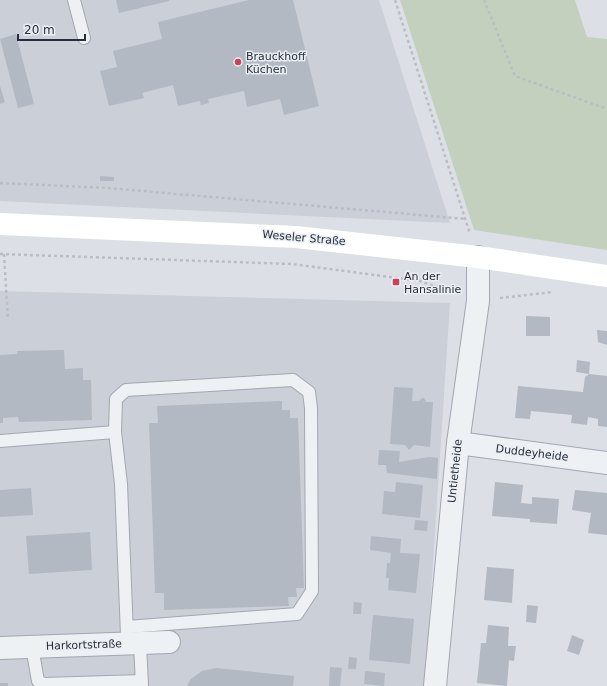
<svg xmlns="http://www.w3.org/2000/svg" width="607" height="686" viewBox="0 0 607 686" font-family="'DejaVu Sans',sans-serif">
<style>
.built{fill:#cacfd8}
.green{fill:#c2d0bd}
.building{fill:#b3b9c3}
.lines{fill:none;stroke-linecap:round;stroke-linejoin:round}
.lane-casing{stroke:#a2a7b0;stroke-width:14}
.street-casing{stroke:#a2a7b0;stroke-width:24}
.path{stroke:#babec4;stroke-width:2.5;stroke-dasharray:3 3;stroke-linecap:butt}
.lane{stroke:#eef1f4;stroke-width:12}
.street{stroke:#eef1f4;stroke-width:22}
.secondary{stroke:#fff;stroke-width:22}
.poi-dot{fill:#cc4058;stroke:#ebeff4;stroke-width:1.5}
.labels{text-anchor:middle;dominant-baseline:central;stroke-width:3;stroke-linejoin:round;paint-order:stroke}
.poi-label{font-size:11px;fill:#262e3c;stroke:#ebeff4;text-anchor:start}
.street-label{font-size:11px;fill:#262e3c;stroke:#ebeff4}
</style>
<rect width="100%" height="100%" fill="#dce0e6"/>
<!-- built -->
<path class="built" d="M 0,0 L 379,0 L 450,223 L 0,201 Z
M 0,291 L 450,303 L 425,686 L 0,686 Z"/>
<!-- green -->
<path class="green" d="M 400,0 L 575,0 L 587,37 L 607,39 L 607,250 L 474,230 Z"/>
<!-- building -->
<path class="building" d="M 116,0 L 169,0 L 169,1 L 119,13 Z
M 249,0 L 293,0 L 319,106 L 284,115 L 280,99 L 247,107 L 244,91 L 208,99 L 209,103 L 201,105 L 200,101 L 178,106 L 173,85 L 142,93 L 144,98 L 109,106 L 100,71 L 117,67 L 113,51 L 162,39 L 158,22 Z
M 16,34 L 34,104 L 18,108 L 0,39 Z
M 0,86 L 5,102 L 0,104 Z
M 100,176 L 114,177 L 114,181 L 100,181 Z
M 526,316 L 550,317 L 550,336 L 526,336 Z
M 597,330 L 607,331 L 607,345 L 598,342 Z
M 64,350 L 65,369 L 83,368 L 83,380 L 91,380 L 92,420 L 19,422 L 18,417 L 3,418 L 3,423 L 0,423 L 0,355 L 17,354 L 17,351 Z
M 577,360 L 590,362 L 589,374 L 607,376 L 607,427 L 598,426 L 598,419 L 588,417 L 587,425 L 571,423 L 572,415 L 531,411 L 530,419 L 515,418 L 518,386 L 583,392 L 585,377 L 589,374 L 576,372 Z
M 394,387 L 413,388 L 412,401 L 419,401 L 422,398 L 424,398 L 426,402 L 433,402 L 430,447 L 414,445 L 409,450 L 405,445 L 390,444 Z
M 282,401 L 282,410 L 290,410 L 290,418 L 298,418 L 304,588 L 296,588 L 297,597 L 288,597 L 289,606 L 164,610 L 164,593 L 155,593 L 149,423 L 158,423 L 157,406 Z
M 379,450 L 400,451 L 399,462 L 429,457 L 438,458 L 437,479 L 387,473 L 386,465 L 378,465 Z
M 396,482 L 423,485 L 420,518 L 382,514 L 384,491 L 395,492 Z
M 495,482 L 523,485 L 521,503 L 532,504 L 532,497 L 559,499 L 557,524 L 530,522 L 530,519 L 492,516 Z
M 31,488 L 33,515 L 0,517 L 0,490 Z
M 575,490 L 607,493 L 607,535 L 588,533 L 591,513 L 572,510 Z
M 415,520 L 428,521 L 427,531 L 414,530 Z
M 90,532 L 92,570 L 29,574 L 26,536 Z
M 371,536 L 401,539 L 400,553 L 420,554 L 416,593 L 388,590 L 389,578 L 386,578 L 387,563 L 390,563 L 391,553 L 370,550 Z
M 487,567 L 514,569 L 512,603 L 484,600 Z
M 354,602 L 362,603 L 361,614 L 353,614 Z
M 527,605 L 538,606 L 536,623 L 526,622 Z
M 373,615 L 414,619 L 410,664 L 369,660 Z
M 488,625 L 509,627 L 508,646 L 516,646 L 514,661 L 509,660 L 507,686 L 477,683 L 481,643 L 486,643 Z
M 572,635 L 584,640 L 579,655 L 567,651 Z
M 349,657 L 357,658 L 356,669 L 348,669 Z
M 330,667 L 342,668 L 340,686 L 329,686 Z
M 216,668 L 294,676 L 293,686 L 187,686 L 191,679 L 202,671 Z
M 365,671 L 385,673 L 384,686 L 364,684 Z
M 0,683 L 8,683 L 8,686 L 0,686 Z"/>
<g class="lines">
<defs>
<path id="lane" d="M 74,0 L 84,38
M 115,432 L 116,399 L 126,390 L 293,380 L 309,392 L 311,408 L 312,591 L 297,614 L 127,627
M 0,441 L 115,432 L 121,484 L 127,635
M 140,643 L 142,686
M 32,647 L 38,681 L 44,684 L 142,681"/>
<path id="street" d="M 458,443 L 607,463
M 0,648 L 169,642
M 435,686 L 458,443 L 478,301 L 478,257"/>
</defs>
<!-- lane casing -->
<use href="#lane" class="lane-casing"/>
<!-- street casing -->
<use href="#street" class="street-casing"/>
<!-- path -->
<path class="path" d="M 395,0 L 470,234
M 484,0 L 515,76 L 607,109
M 0,183 L 108,188 L 466,219
M 0,254 L 292,264 L 420,281 L 455,293
M 4,254 L 8,320
M 500,298 L 553,292"/>
<!-- lane -->
<use href="#lane" class="lane"/>
<!-- street -->
<use href="#street" class="street"/>
<!-- secondary -->
<path class="secondary" d="M 0,224 L 296,237 L 478,257 L 607,276"/>
</g>
<!-- markers -->
<g class="poi-dot">
<circle cx="238" cy="62" r="4"/>
<rect x="392" y="278" width="8" height="8" rx="2"/>
</g>
<g class="labels">
<!-- poi labels -->
<g class="poi-label">
<text x="246" y="56">Brauckhoff<tspan x="246" dy="13">Küchen</tspan></text>
<text x="404" y="276">An der<tspan x="404" dy="13">Hansalinie</tspan></text>
</g>
<!-- street labels -->
<g class="street-label">
<text transform="translate(304 238) rotate(5)">Weseler Straße</text>
<text transform="translate(532 453) rotate(7)">Duddeyheide</text>
<text transform="translate(455 471) rotate(-84)">Untietheide</text>
<text transform="translate(84 645) rotate(-2)">Harkortstraße</text>
</g>
</g>
<!-- scale -->
<path d="M18 34v6h67v-6" fill="none" stroke="#262e3c" stroke-width="2"/>
<text x="24" y="34" font-size="12" fill="#262e3c" stroke="#ebeff4" stroke-width="3" paint-order="stroke">20 m</text>
</svg>
